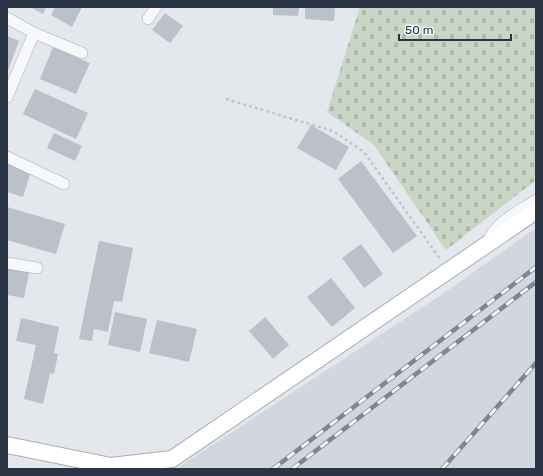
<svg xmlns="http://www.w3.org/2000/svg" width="543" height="476" viewBox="0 0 543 476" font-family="Rubik,sans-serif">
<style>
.built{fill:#d2d6de}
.cemetery{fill:url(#cemetery-stones)}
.building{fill:#bbc0ca}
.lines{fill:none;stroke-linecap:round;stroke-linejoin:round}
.street-casing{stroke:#a9aeb7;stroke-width:12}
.secondary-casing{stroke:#a9aeb7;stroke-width:18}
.path{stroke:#c2c5cb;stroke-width:2.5;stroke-dasharray:3 3;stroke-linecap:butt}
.street{stroke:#f7f8fa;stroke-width:11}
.secondary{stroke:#fff;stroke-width:16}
.rail-casing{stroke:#7d8696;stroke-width:4.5}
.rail{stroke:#f4f6f9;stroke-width:3;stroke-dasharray:9;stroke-linecap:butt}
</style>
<defs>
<pattern id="cemetery-stones" width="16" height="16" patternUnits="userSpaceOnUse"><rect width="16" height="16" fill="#c9d6c5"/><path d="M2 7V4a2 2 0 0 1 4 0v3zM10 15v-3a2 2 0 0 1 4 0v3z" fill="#adb8ab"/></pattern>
</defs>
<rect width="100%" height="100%" fill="#e4e7ec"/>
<!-- built -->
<path class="built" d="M 536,228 L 536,469 L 176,469 L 441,295 Z"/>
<!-- cemetery -->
<path class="cemetery" d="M 360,7 L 536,7 L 536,180 L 446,250 L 374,145 L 327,112 Z"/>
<!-- building -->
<path class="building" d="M 30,7 L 46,7 L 43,14 Z
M 55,7 L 82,7 L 72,27 L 51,15 Z
M 273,7 L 299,7 L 298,16 L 273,15 Z
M 305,7 L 335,7 L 334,21 L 305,19 Z
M 165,13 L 183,26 L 170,43 L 152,30 Z
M 7,36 L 19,41 L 7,73 Z
M 53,47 L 90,63 L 76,94 L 40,79 Z
M 35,89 L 88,113 L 76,139 L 23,114 Z
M 311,125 L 349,147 L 336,170 L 297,148 Z
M 54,133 L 82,146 L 75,161 L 47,148 Z
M 361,161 L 417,236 L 393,253 L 338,179 Z
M 7,163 L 31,171 L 23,197 L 7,192 Z
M 7,207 L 65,224 L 56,254 L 7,240 Z
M 99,241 L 133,248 L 122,302 L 114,301 L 108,332 L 94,329 L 92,341 L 79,339 Z
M 361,244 L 383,274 L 364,288 L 342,258 Z
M 7,268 L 29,272 L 24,298 L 7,295 Z
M 331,278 L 355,308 L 332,327 L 307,297 Z
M 115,312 L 147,319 L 140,352 L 108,345 Z
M 265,317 L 289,345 L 273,359 L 249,331 Z
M 21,318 L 59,327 L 54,353 L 58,354 L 54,374 L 50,373 L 43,404 L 24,399 L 36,345 L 16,341 Z
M 157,320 L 197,329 L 189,362 L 149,353 Z"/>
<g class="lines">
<defs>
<path id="street" d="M 7,18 L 34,33 L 82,53
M 148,19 L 156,7
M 7,97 L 34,33
M 7,157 L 64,184
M 488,241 C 497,221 518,212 536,200
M 7,263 L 37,268"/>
<path id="secondary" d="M 7,445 L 111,466 L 172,459 L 536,211"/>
</defs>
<!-- street casing -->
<use href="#street" class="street-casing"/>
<!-- secondary casing -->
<use href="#secondary" class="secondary-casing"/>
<!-- path -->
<path class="path" d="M 226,99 L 333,131 L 364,152 L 440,259"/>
<!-- street -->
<use href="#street" class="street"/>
<!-- secondary -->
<use href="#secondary" class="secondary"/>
<defs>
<path id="rail" d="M 273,469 L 536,267
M 292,469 L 536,282
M 442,469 L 536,363"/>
</defs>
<!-- rail casing -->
<use href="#rail" class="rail-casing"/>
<!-- rail -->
<use href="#rail" class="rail"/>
</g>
<!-- border -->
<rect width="543" height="476" fill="none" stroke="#2b3445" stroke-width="16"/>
<!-- scale -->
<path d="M399 34v6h112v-6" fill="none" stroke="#2b3445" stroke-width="2"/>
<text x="405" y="34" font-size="12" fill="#2b3445" stroke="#f4f6f9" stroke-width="3" paint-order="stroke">50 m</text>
</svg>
